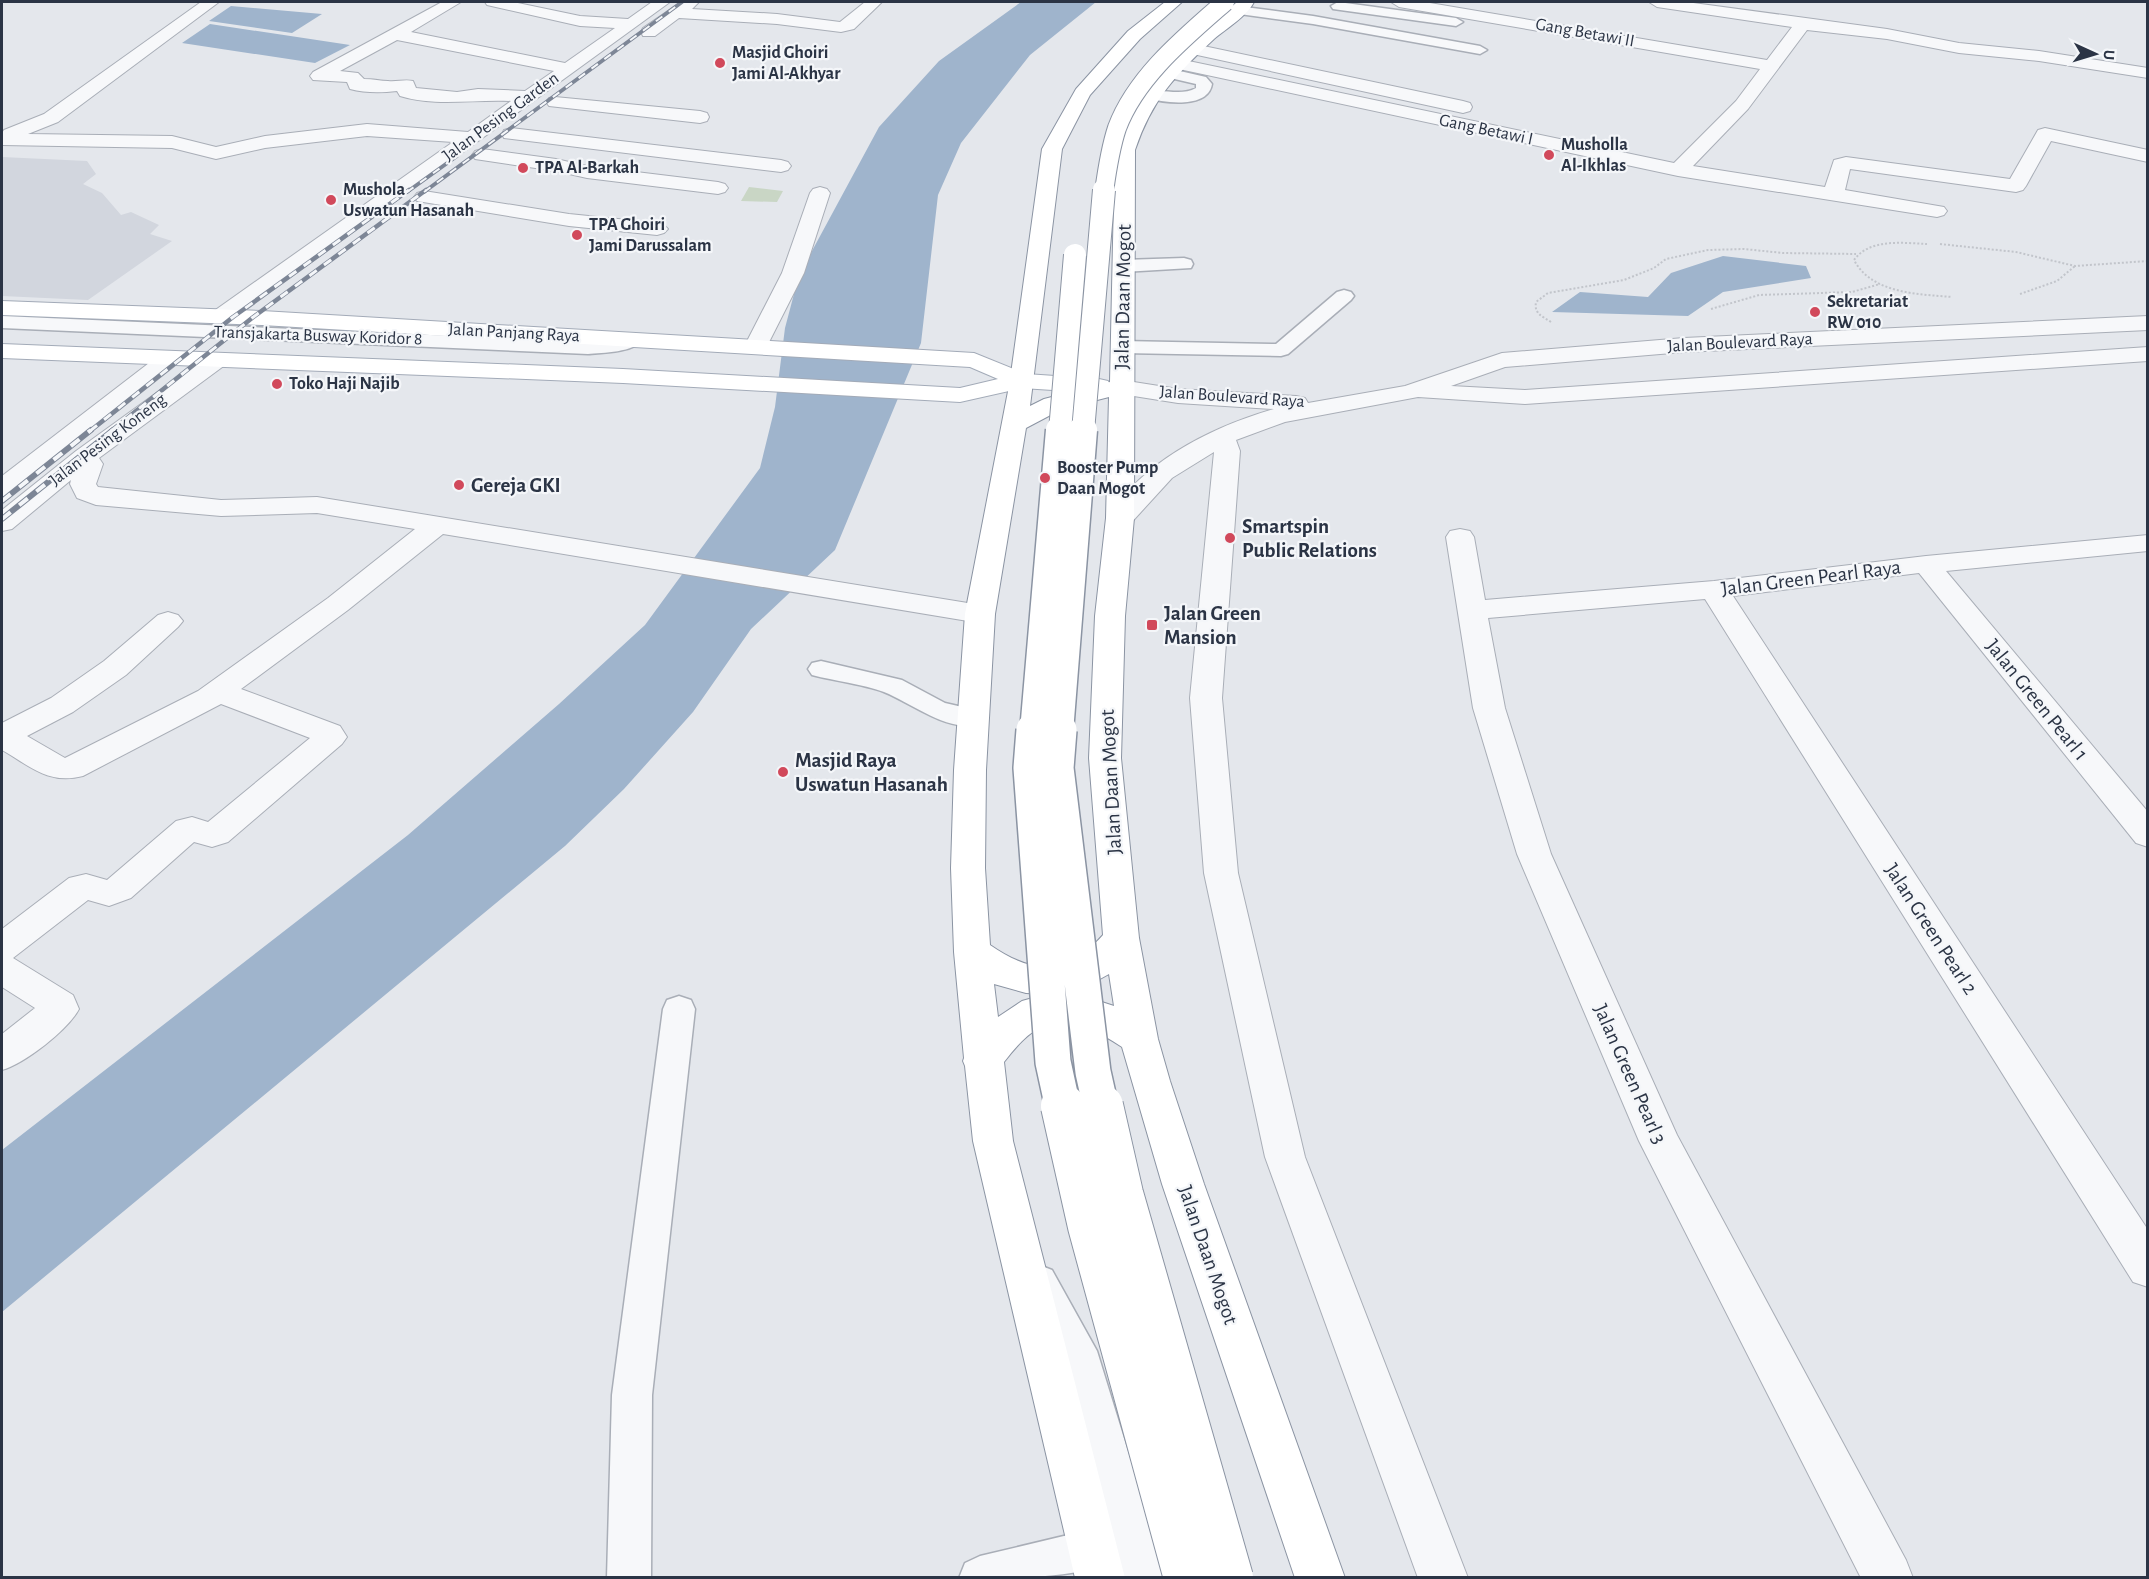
<svg xmlns="http://www.w3.org/2000/svg" width="2149" height="1579" viewBox="0 0 2149 1579" font-family="'Alegreya Sans',sans-serif">
<style>
.built{fill:#d2d6de}
.green{fill:#c9d6c5}
.water{fill:#9fb4cc}
.lines{fill:none;stroke-linecap:round;stroke-linejoin:round}
.service-casing{stroke:#a9aeb7;stroke-width:3}
.pedestrian-casing{stroke:#a9aeb7;stroke-width:2}
.minor-casing{stroke:#a9aeb7;stroke-width:2}
.primary-casing{stroke:#a3abb8;stroke-width:2}
.trunk-casing{stroke:#8b94a3;stroke-width:2}
.path{stroke:#c2c5cb;stroke-width:2;stroke-dasharray:2 2;stroke-linecap:butt}
.service{fill:#f7f8fa;fill-rule:evenodd}
.pedestrian{fill:#f7f8fa;fill-rule:evenodd}
.minor{fill:#f7f8fa;fill-rule:evenodd}
.primary{fill:#fff;fill-rule:evenodd}
.trunk{fill:#fff;fill-rule:evenodd}
.rail-far2-casing{stroke:#7d8696;stroke-width:4}
.rail-far1-casing{stroke:#7d8696;stroke-width:4.5}
.rail-casing{stroke:#7d8696;stroke-width:6}
.rail-far2{stroke:#f4f6f9;stroke-width:2;stroke-dasharray:8;stroke-linecap:butt}
.rail-far1{stroke:#f4f6f9;stroke-width:3;stroke-dasharray:9;stroke-linecap:butt}
.rail{stroke:#f4f6f9;stroke-width:4;stroke-dasharray:11;stroke-linecap:butt}
.trunk-bridge-far4-casing{stroke:#8b94a3;stroke-width:20;stroke-linecap:butt}
.trunk-bridge-far3-casing{stroke:#8b94a3;stroke-width:24;stroke-linecap:butt}
.trunk-bridge-far2-casing{stroke:#8b94a3;stroke-width:31;stroke-linecap:butt}
.trunk-bridge-far1-casing{stroke:#8b94a3;stroke-width:38;stroke-linecap:butt}
.trunk-bridge-casing{stroke:#8b94a3;stroke-width:46;stroke-linecap:butt}
.trunk-bridge-far4{stroke:#fff;stroke-width:18}
.trunk-bridge-far3{stroke:#fff;stroke-width:22}
.trunk-bridge-far2{stroke:#fff;stroke-width:28}
.trunk-bridge-far1{stroke:#fff;stroke-width:35}
.trunk-bridge{stroke:#fff;stroke-width:44}
.poi-dot{fill:#d1495b;stroke:#f4f6f9;stroke-width:2}
.labels{text-anchor:middle;dominant-baseline:central;stroke-width:4.5;stroke-linejoin:round;paint-order:stroke}
.far-street-label{font-size:18px;fill:#2b3445;stroke:#f4f6f9}
.far-poi-label{font-size:18px;font-weight:bold;fill:#2b3445;stroke:#f4f6f9;text-anchor:start}
.street-label{font-size:21px;fill:#2b3445;stroke:#f4f6f9}
.poi-label{font-size:21px;font-weight:bold;fill:#2b3445;stroke:#f4f6f9;text-anchor:start}
</style>
<rect width="100%" height="100%" fill="#e4e7ec"/>
<!-- built -->
<path class="built" d="M 2,157 L 87,161 L 96,174 L 83,184 L 102,193 L 121,215 L 131,212 L 159,225 L 150,234 L 172,241 L 88,300 L 2,296 Z"/>
<!-- green -->
<path class="green" d="M 749,187 L 783,191 L 777,202 L 741,201 Z"/>
<!-- water -->
<path class="water" d="M 1021,2 L 1096,2 L 1030,55 L 961,143 L 938,195 L 921,343 L 835,550 L 751,629 L 693,712 L 624,789 L 565,846 L 2,1312 L 2,1150 L 408,835 L 559,704 L 645,625 L 760,468 L 775,407 L 785,328 L 799,275 L 879,127 L 939,61 Z
M 231,6 L 322,14 L 292,33 L 209,21 Z
M 210,24 L 350,45 L 315,63 L 182,43 Z
M 1723,256 L 1806,266 L 1811,278 L 1723,292 L 1688,316 L 1552,312 L 1580,292 L 1648,297 L 1671,273 Z"/>
<g class="lines">
<defs>
<path id="service" d="M 1338,2 L 1456,18 L 1463,22 L 1456,26 L 1333,9 L 1331,6 Z
M 1237,6 L 1313,16 L 1480,46 L 1487,50 L 1480,54 L 1313,24 L 1232,13 L 1230,10 Z
M 1171,69 L 1206,77 L 1212,84 C 1208,109 1165,103 1147,98 L 1145,95 C 1155,85 1179,98 1196,88 L 1196,84 L 1166,77 L 1163,74 L 1166,71 Z
M 1184,258 L 1191,260 L 1193,264 L 1191,268 L 1123,272 L 1116,270 L 1114,266 L 1116,262 L 1123,260 Z
M 1344,290 L 1351,292 L 1354,296 L 1351,300 L 1288,354 L 1281,356 L 1122,353 L 1115,351 L 1112,347 L 1115,343 L 1122,341 L 1276,344 L 1337,292 Z
M 2,316 L 588,342 C 602,341 629,333 640,336 L 643,340 C 635,352 602,353 588,354 L 2,328 Z
M 821,661 L 902,680 L 945,703 L 984,712 L 988,718 L 984,724 C 948,734 914,704 884,692 C 862,684 835,681 812,675 L 808,669 L 812,663 Z
M 679,996 L 691,1000 L 695,1009 L 652,1395 L 651,1578 L 607,1578 L 612,1395 L 663,1009 L 667,1000 Z
M 1039,1265 L 1052,1270 L 1097,1351 L 1167,1578 L 1124,1578 L 1060,1356 L 1020,1282 L 1026,1270 Z
M 1093,1529 L 1108,1535 L 1114,1550 L 1108,1565 C 1061,1579 1008,1578 959,1578 L 965,1563 L 980,1556 Z"/>
<path id="pedestrian" d="M 1194,44 L 1463,101 L 1470,103 L 1472,107 L 1470,111 L 1463,113 L 1188,53 L 1185,49 L 1188,45 Z"/>
<path id="minor" d="M 201,2 L 219,2 L 58,122 L 28,134 L 172,136 L 216,147 L 265,136 L 367,124 L 468,132 L 511,101 C 474,99 435,107 400,96 L 397,91 C 380,93 365,93 350,89 L 347,82 L 313,80 L 310,76 L 313,72 L 442,2 L 461,2 L 411,32 L 565,63 L 615,28 L 580,26 L 487,5 L 485,2 L 513,2 L 580,16 L 628,19 L 652,2 L 670,2 L 230,321 L 222,323 L 214,321 L 211,316 L 214,311 L 453,142 L 367,136 L 265,148 L 216,159 L 172,148 L 2,145 L 2,133 L 4,130 L 44,114 ZM 397,40 L 554,71 L 525,91 L 478,89 L 457,92 L 416,88 L 413,81 C 405,79 397,82 388,81 C 381,81 373,79 364,79 L 358,73 L 340,71 Z
M 681,2 L 699,2 L 692,9 L 777,14 L 840,22 L 865,2 L 882,2 L 854,29 L 841,32 L 777,24 L 679,18 L 655,36 L 643,36 L 641,32 L 643,28 Z
M 1391,2 L 1424,2 L 1767,60 L 1792,27 L 1657,7 L 1649,2 L 1686,2 L 1887,29 L 1959,43 L 2039,51 L 2148,68 L 2148,78 L 2039,61 L 1959,53 L 1887,39 L 1807,30 L 1748,109 L 1693,166 L 1825,187 L 1834,160 L 1846,157 L 2010,179 L 2038,130 L 2045,128 L 2148,150 L 2148,162 L 2051,141 L 2026,186 L 2023,190 L 2016,192 L 1850,169 L 1845,190 L 1944,207 L 1947,211 L 1944,215 L 1937,217 L 1678,176 L 1179,69 L 1173,68 L 1170,64 L 1173,60 L 1179,59 L 1674,163 L 1736,101 L 1760,69 L 1399,7 Z
M 555,97 L 700,111 L 707,113 L 709,117 L 707,121 L 700,123 L 549,106 L 546,102 L 549,98 Z
M 511,128 L 781,160 L 788,162 L 791,166 L 788,170 L 781,172 L 504,138 L 502,134 L 504,130 Z
M 482,149 L 556,159 L 587,166 L 718,182 L 725,184 L 728,188 L 725,192 L 718,194 L 587,178 L 556,171 L 475,159 L 472,155 L 475,151 Z
M 820,187 L 827,189 L 830,193 L 804,273 L 764,352 L 756,354 L 748,352 L 744,347 L 782,273 L 810,193 L 813,189 Z
M 424,191 L 569,214 L 657,223 L 664,225 L 668,229 L 664,233 L 657,235 L 569,226 L 417,201 L 414,197 L 417,193 Z
M 2148,316 L 2148,330 L 1684,352 L 1505,367 L 1451,386 L 1525,390 L 2148,347 L 2148,361 L 1525,404 L 1418,397 L 1285,422 L 1236,440 L 1240,451 L 1222,698 L 1238,873 L 1305,1157 L 1468,1578 L 1418,1578 L 1265,1157 L 1204,873 L 1190,698 L 1214,452 L 1172,478 L 1130,524 L 1120,526 L 1110,524 L 1106,518 C 1145,461 1209,428 1274,409 L 1178,403 L 1121,394 L 1112,392 L 1109,387 L 1112,382 L 1121,380 L 1178,389 L 1296,396 L 1305,398 L 1308,403 L 1405,386 L 1502,353 L 1684,338 Z
M 170,351 L 178,353 L 182,358 L 178,363 L 11,495 L 2,497 L 2,476 L 162,353 Z
M 217,353 L 225,355 L 229,360 L 225,365 L 99,458 L 103,464 L 96,484 L 98,487 L 221,500 L 317,497 L 980,605 L 990,608 L 995,614 L 990,620 L 980,623 L 443,534 L 348,610 L 241,689 L 340,726 L 347,737 L 342,744 L 228,842 L 212,847 L 194,842 L 131,898 L 109,906 L 88,900 L 13,958 L 73,995 L 79,1009 C 68,1030 24,1064 2,1070 L 2,1034 L 35,1008 L 2,987 L 2,929 L 69,878 L 86,874 L 107,880 L 176,821 L 192,817 L 208,822 L 310,738 L 221,704 L 83,776 C 48,785 30,766 2,750 L 2,723 L 51,698 L 104,661 L 158,615 L 168,612 L 178,615 L 183,621 L 178,627 L 126,675 L 73,712 L 27,736 L 65,758 L 198,691 L 328,598 L 415,529 L 317,513 L 221,516 L 96,505 L 77,498 L 70,484 L 71,480 L 12,529 L 2,531 L 2,510 L 76,451 L 209,355 Z
M 1460,529 L 1470,531 L 1474,537 L 1485,600 L 1714,581 L 1926,556 L 2148,535 L 2148,551 L 1946,571 L 2148,812 L 2148,847 L 2136,843 L 1919,573 L 1733,596 L 2148,1230 L 2148,1287 L 2133,1282 L 1705,599 L 1488,618 L 1505,708 L 1551,854 L 1677,1135 L 1906,1560 L 1913,1578 L 1861,1578 L 1639,1141 L 1517,854 L 1473,708 L 1446,537 L 1450,531 Z"/>
<path id="primary" d="M 2,301 L 262,311 L 974,353 L 1026,374 L 1099,379 L 1108,381 L 1111,386 L 1108,391 L 1099,393 L 1022,388 L 960,402 L 623,383 L 2,358 L 2,344 L 623,369 L 960,388 L 998,379 L 970,367 L 262,325 L 2,315 Z"/>
<path id="trunk" d="M 1165,2 L 1182,2 L 1140,39 L 1090,95 L 1062,149 L 1030,406 L 1044,399 L 1110,382 L 1115,150 C 1141,79 1184,50 1237,2 L 1254,2 C 1247,16 1226,29 1214,39 C 1175,75 1152,100 1135,150 L 1134,518 L 1125,616 L 1121,758 L 1139,938 L 1158,1039 L 1170,1081 L 1204,1184 L 1345,1578 L 1295,1578 L 1162,1184 L 1122,1047 C 1070,1013 1044,1009 1004,1062 L 1013,1141 L 1125,1578 L 1075,1578 L 973,1141 L 965,1066 L 963,1061 L 964,1058 L 954,952 L 951,868 L 954,770 L 965,614 L 1010,381 L 1042,149 L 1076,89 L 1128,31 ZM 1109,397 L 1106,518 L 1095,616 L 1089,758 L 1103,935 C 1067,976 1033,975 990,945 L 985,868 L 986,770 L 995,614 L 1026,428 L 1062,409 ZM 1109,974 L 1114,1006 L 1074,993 L 1062,992 L 1091,984 ZM 994,984 L 1026,993 L 1047,994 L 1022,1001 L 998,1017 Z"/>
</defs>
<!-- service casing -->
<use href="#service" class="service-casing"/>
<!-- pedestrian casing -->
<use href="#pedestrian" class="pedestrian-casing"/>
<!-- minor casing -->
<use href="#minor" class="minor-casing"/>
<!-- primary casing -->
<use href="#primary" class="primary-casing"/>
<!-- trunk casing -->
<use href="#trunk" class="trunk-casing"/>
<!-- path -->
<path class="path" d="M 1927,244 C 1903,243 1870,238 1854,260 C 1872,294 1918,294 1952,297
M 1940,244 L 2016,252 L 2075,266 L 2148,261
M 2020,294 L 2057,281 L 2075,266
M 1711,309 L 1759,295 L 1852,292 L 1880,284
M 1551,322 C 1542,316 1534,314 1536,302 L 1548,293 L 1624,280 L 1654,268 L 1666,259 L 1708,250 L 1744,249 L 1783,253 L 1856,254"/>
<!-- service -->
<use href="#service" class="service"/>
<!-- pedestrian -->
<use href="#pedestrian" class="pedestrian"/>
<!-- minor -->
<use href="#minor" class="minor"/>
<!-- primary -->
<use href="#primary" class="primary"/>
<!-- trunk -->
<use href="#trunk" class="trunk"/>
<defs>
<path id="rail-far2" d="M 407,192 L 457,156
M 424,192 L 682,2"/>
<path id="rail-far1" d="M 90,431 L 233,317 L 409,190
M 111,431 L 252,318 L 426,190"/>
<path id="rail" d="M 2,501 L 91,430
M 2,519 L 113,430"/>
</defs>
<!-- rail-far2 casing -->
<use href="#rail-far2" class="rail-far2-casing"/>
<!-- rail-far1 casing -->
<use href="#rail-far1" class="rail-far1-casing"/>
<!-- rail casing -->
<use href="#rail" class="rail-casing"/>
<!-- rail-far2 -->
<use href="#rail-far2" class="rail-far2"/>
<!-- rail-far1 -->
<use href="#rail-far1" class="rail-far1"/>
<!-- rail -->
<use href="#rail" class="rail"/>
<defs>
<path id="trunk-bridge-far4" d="M 1104,192 C 1107,170 1110,149 1117,128 C 1136,77 1185,37 1225,2"/>
<path id="trunk-bridge-far3" d="M 1060,431 L 1075,255
M 1083,431 L 1104,190"/>
<path id="trunk-bridge-far2" d="M 1034,732 L 1060,430
M 1059,732 L 1083,430"/>
<path id="trunk-bridge-far1" d="M 1034,730 L 1031,768 L 1053,1062 L 1063,1108
M 1059,730 L 1056,768 L 1093,1072 L 1101,1108"/>
<path id="trunk-bridge" d="M 1063,1106 L 1090,1226 L 1186,1578
M 1101,1106 L 1121,1194 L 1231,1578"/>
</defs>
<!-- trunk-bridge-far4 casing -->
<use href="#trunk-bridge-far4" class="trunk-bridge-far4-casing"/>
<!-- trunk-bridge-far3 casing -->
<use href="#trunk-bridge-far3" class="trunk-bridge-far3-casing"/>
<!-- trunk-bridge-far2 casing -->
<use href="#trunk-bridge-far2" class="trunk-bridge-far2-casing"/>
<!-- trunk-bridge-far1 casing -->
<use href="#trunk-bridge-far1" class="trunk-bridge-far1-casing"/>
<!-- trunk-bridge casing -->
<use href="#trunk-bridge" class="trunk-bridge-casing"/>
<!-- trunk-bridge-far4 -->
<use href="#trunk-bridge-far4" class="trunk-bridge-far4"/>
<!-- trunk-bridge-far3 -->
<use href="#trunk-bridge-far3" class="trunk-bridge-far3"/>
<!-- trunk-bridge-far2 -->
<use href="#trunk-bridge-far2" class="trunk-bridge-far2"/>
<!-- trunk-bridge-far1 -->
<use href="#trunk-bridge-far1" class="trunk-bridge-far1"/>
<!-- trunk-bridge -->
<use href="#trunk-bridge" class="trunk-bridge"/>
</g>
<!-- markers -->
<g class="poi-dot">
<circle cx="720" cy="63" r="6"/>
<circle cx="1549" cy="155" r="6"/>
<circle cx="523" cy="168" r="6"/>
<circle cx="331" cy="200" r="6"/>
<circle cx="577" cy="235" r="6"/>
<circle cx="1815" cy="312" r="6"/>
<circle cx="277" cy="384" r="6"/>
<circle cx="1045" cy="478" r="6"/>
<circle cx="459" cy="485" r="6"/>
<circle cx="1230" cy="538" r="6"/>
<rect x="1146" y="619" width="12" height="12" rx="3"/>
<circle cx="783" cy="772" r="6"/>
</g>
<g class="labels">
<!-- far-street labels -->
<g class="far-street-label">
<text transform="translate(1585 33) rotate(10)">Gang Betawi II</text>
<text transform="translate(501 117) rotate(-36)">Jalan Pesing Garden</text>
<text transform="translate(1486 130) rotate(12)">Gang Betawi I</text>
<text transform="translate(514 333) rotate(3)">Jalan Panjang Raya</text>
<text transform="translate(318 336) rotate(2)">Transjakarta Busway Koridor 8</text>
<text transform="translate(1740 343) rotate(-3)">Jalan Boulevard Raya</text>
<text transform="translate(1232 397) rotate(4)">Jalan Boulevard Raya</text>
<text transform="translate(108 440) rotate(-37)">Jalan Pesing Koneng</text>
</g>
<!-- far-poi labels -->
<g class="far-poi-label">
<text x="732" y="53">Masjid Ghoiri<tspan x="732" dy="21">Jami Al-Akhyar</tspan></text>
<text x="1561" y="145">Musholla<tspan x="1561" dy="21">Al-Ikhlas</tspan></text>
<text x="535" y="168">TPA Al-Barkah</text>
<text x="343" y="190">Mushola<tspan x="343" dy="21">Uswatun Hasanah</tspan></text>
<text x="589" y="225">TPA Ghoiri<tspan x="589" dy="21">Jami Darussalam</tspan></text>
<text x="1827" y="302">Sekretariat<tspan x="1827" dy="21">RW 010</tspan></text>
<text x="289" y="384">Toko Haji Najib</text>
<text x="1057" y="468">Booster Pump<tspan x="1057" dy="21">Daan Mogot</tspan></text>
</g>
<!-- street labels -->
<g class="street-label">
<text transform="translate(1123 297) rotate(-89)">Jalan Daan Mogot</text>
<text transform="translate(1811 578) rotate(-7)">Jalan Green Pearl Raya</text>
<text transform="translate(2037 700) rotate(51)">Jalan Green Pearl 1</text>
<text transform="translate(1111 782) rotate(-93)">Jalan Daan Mogot</text>
<text transform="translate(1931 929) rotate(57)">Jalan Green Pearl 2</text>
<text transform="translate(1630 1074) rotate(66)">Jalan Green Pearl 3</text>
<text transform="translate(1208 1255) rotate(71)">Jalan Daan Mogot</text>
</g>
<!-- poi labels -->
<g class="poi-label">
<text x="471" y="485">Gereja GKI</text>
<text x="1242" y="526">Smartspin<tspan x="1242" dy="24">Public Relations</tspan></text>
<text x="1164" y="613">Jalan Green<tspan x="1164" dy="24">Mansion</tspan></text>
<text x="795" y="760">Masjid Raya<tspan x="795" dy="24">Uswatun Hasanah</tspan></text>
</g>
</g>
<!-- border -->
<rect width="2149" height="1579" fill="none" stroke="#2b3445" stroke-width="6"/>
<!-- north arrow -->
<g transform="translate(2095 54) rotate(94)" stroke="#f4f6f9" stroke-width="4.5" paint-order="stroke">
<path d="M0-4.5L10 22L0 15L-10 22Z" fill="#2b3445"/>
<text y="-9" font-size="16" font-weight="bold" text-anchor="middle" fill="#2b3445">U</text>
</g>
</svg>
